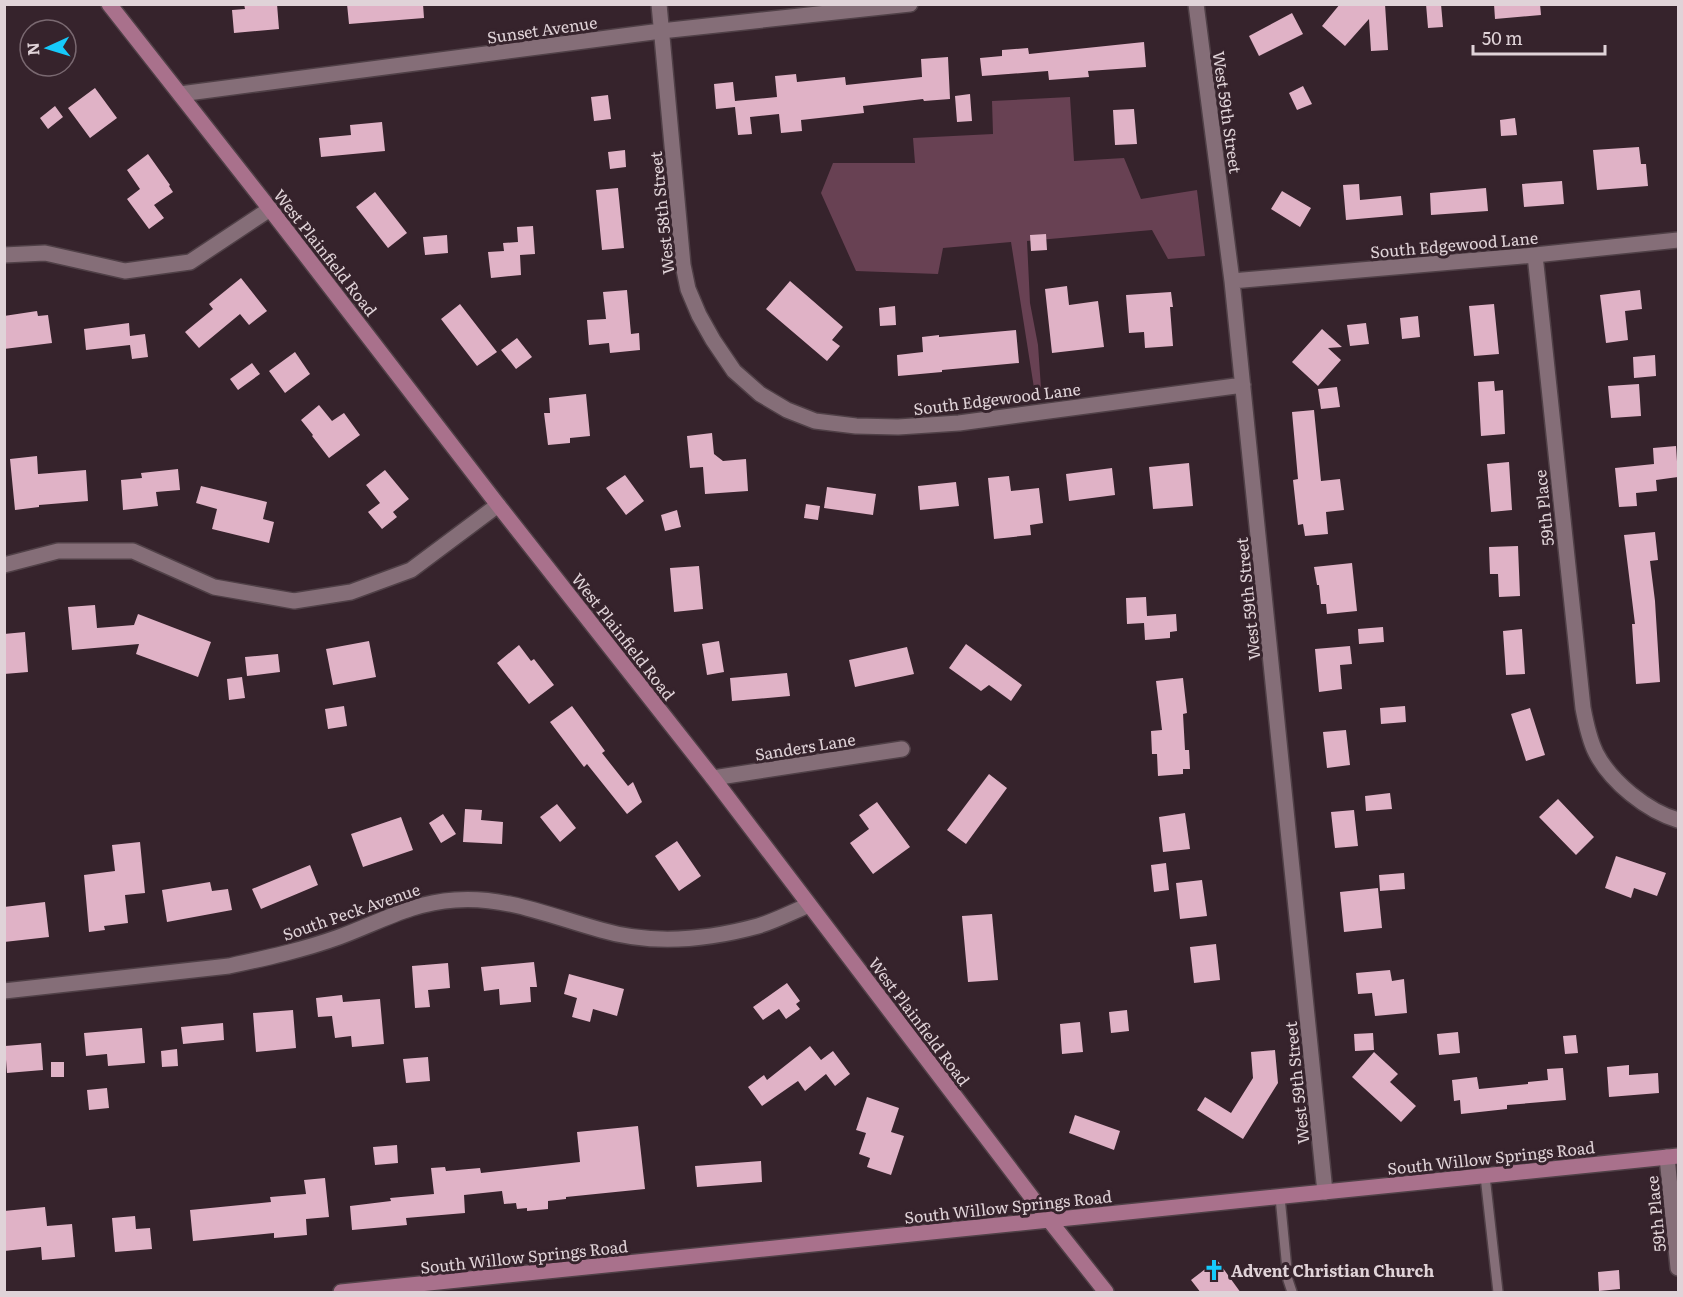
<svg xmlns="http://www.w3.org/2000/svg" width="1683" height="1297" viewBox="0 0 1683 1297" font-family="Literata,serif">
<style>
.forest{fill:#684153}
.building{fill:#e0b2c6}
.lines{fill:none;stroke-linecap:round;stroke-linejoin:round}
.lane-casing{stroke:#504047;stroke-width:12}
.street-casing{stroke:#504047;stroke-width:18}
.secondary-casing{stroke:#504047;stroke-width:18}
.lane{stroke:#856e78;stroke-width:9}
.street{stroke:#856e78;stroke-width:15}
.secondary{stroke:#a9718c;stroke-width:15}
.labels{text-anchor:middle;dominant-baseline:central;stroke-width:6;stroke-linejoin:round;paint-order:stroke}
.street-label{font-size:16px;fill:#e0d3d8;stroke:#36232c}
.poi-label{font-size:16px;font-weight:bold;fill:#e0d3d8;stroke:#36232c;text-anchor:start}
</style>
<rect width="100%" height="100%" fill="#36232c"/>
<!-- forest -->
<path class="forest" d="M 1070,97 L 1074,161 L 1124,158 L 1141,199 L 1197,190 L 1205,256 L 1168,259 L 1152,230 L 1027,241 L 1030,303 L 1038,345 L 1041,388 L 1034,388 L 1011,242 L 943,248 L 938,274 L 856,271 L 821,193 L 833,163 L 915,163 L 913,138 L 993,134 L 992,101 Z"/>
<!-- building -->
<path class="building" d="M 244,4 L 277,4 L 279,29 L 234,33 L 232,10 L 245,9 Z
M 347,4 L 423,4 L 424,18 L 349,24 Z
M 1340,4 L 1358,6 L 1385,4 L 1388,50 L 1371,51 L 1369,19 L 1345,46 L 1322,26 Z
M 1426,4 L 1441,4 L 1443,27 L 1428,28 Z
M 1494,4 L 1540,4 L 1541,15 L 1495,19 Z
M 1292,13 L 1303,34 L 1259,56 L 1249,36 Z
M 1144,42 L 1146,67 L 1088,71 L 1089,77 L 1049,80 L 1048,71 L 982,76 L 980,58 L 1002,56 L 1002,50 L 1028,48 L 1029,54 Z
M 948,57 L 950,99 L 924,101 L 923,99 L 863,106 L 864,113 L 801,120 L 802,131 L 781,133 L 779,114 L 750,117 L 752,134 L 738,135 L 735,107 L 716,109 L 714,84 L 733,82 L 735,101 L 777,97 L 775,76 L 796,74 L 797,82 L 845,77 L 846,85 L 874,82 L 922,77 L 921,59 Z
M 1303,86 L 1312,104 L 1297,110 L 1289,93 Z
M 95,88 L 117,118 L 90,138 L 68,108 Z
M 970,94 L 972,121 L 957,122 L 955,96 Z
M 608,95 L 611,119 L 594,121 L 591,97 Z
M 55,106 L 63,117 L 48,129 L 40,118 Z
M 1134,109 L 1137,144 L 1115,145 L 1113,110 Z
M 1515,118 L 1517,135 L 1501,136 L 1500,120 Z
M 382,122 L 385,151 L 321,157 L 319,138 L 351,135 L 350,125 Z
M 1639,147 L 1641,164 L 1646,164 L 1648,186 L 1597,190 L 1593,150 Z
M 625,150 L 626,167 L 610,169 L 608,152 Z
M 148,154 L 170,185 L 169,186 L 173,192 L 154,205 L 164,218 L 149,229 L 127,199 L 140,189 L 127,170 Z
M 1562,181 L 1564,204 L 1524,207 L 1522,184 Z
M 1359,184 L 1360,200 L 1401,196 L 1403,215 L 1346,220 L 1343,185 Z
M 618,188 L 624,248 L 602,250 L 596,190 Z
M 1486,188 L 1488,211 L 1431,215 L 1430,193 Z
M 1282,191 L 1311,208 L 1300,227 L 1271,209 Z
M 375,192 L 407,233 L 388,248 L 356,207 Z
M 533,226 L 535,254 L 520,255 L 521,275 L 491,278 L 488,252 L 504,251 L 503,243 L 518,242 L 517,227 Z
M 1046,234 L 1047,250 L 1031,251 L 1030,235 Z
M 447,235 L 448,253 L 425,255 L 423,237 Z
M 241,278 L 267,311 L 249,325 L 240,314 L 199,348 L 185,332 L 213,309 L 209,304 Z
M 790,281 L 843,327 L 832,340 L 840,346 L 827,361 L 766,309 Z
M 1067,286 L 1069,305 L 1098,301 L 1104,347 L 1052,353 L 1045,289 Z
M 627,290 L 631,334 L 639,333 L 640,350 L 610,353 L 609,343 L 589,345 L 587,320 L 606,319 L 603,292 Z
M 1640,290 L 1642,309 L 1625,311 L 1628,340 L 1606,343 L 1600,295 Z
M 1171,292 L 1173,307 L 1170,307 L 1173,346 L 1145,348 L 1144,332 L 1129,333 L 1126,295 Z
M 460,304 L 497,352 L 477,366 L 441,319 Z
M 1494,304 L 1499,354 L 1474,356 L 1469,306 Z
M 895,306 L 896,325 L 880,326 L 879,308 Z
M 37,311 L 38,316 L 48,315 L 52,343 L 4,349 L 4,316 Z
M 1418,316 L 1420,337 L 1402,339 L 1400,318 Z
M 129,323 L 130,336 L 145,334 L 148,357 L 132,359 L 130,345 L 86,350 L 84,329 Z
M 1366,323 L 1369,344 L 1350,346 L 1347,325 Z
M 1322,329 L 1342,347 L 1328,348 L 1341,360 L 1318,386 L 1292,362 Z
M 1016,330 L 1019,363 L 942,370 L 942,372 L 898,376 L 897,355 L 923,352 L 922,337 L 939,335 L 939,337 Z
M 517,338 L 532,357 L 516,369 L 501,350 Z
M 295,352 L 310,374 L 285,393 L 269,371 Z
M 1655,355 L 1656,376 L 1634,378 L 1633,357 Z
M 252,363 L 260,374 L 238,390 L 230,379 Z
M 1494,381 L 1495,391 L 1503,390 L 1505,434 L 1481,436 L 1478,382 Z
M 1639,384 L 1641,416 L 1611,418 L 1608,386 Z
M 1337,387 L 1340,407 L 1321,409 L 1318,389 Z
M 586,394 L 590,436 L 570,438 L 570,443 L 548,445 L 544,413 L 550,413 L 549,398 Z
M 319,405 L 332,421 L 344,413 L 360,435 L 329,458 L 312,436 L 313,435 L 301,420 Z
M 1314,410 L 1321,481 L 1340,479 L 1344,510 L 1326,512 L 1328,534 L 1305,536 L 1303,524 L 1298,525 L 1293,480 L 1298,479 L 1292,412 Z
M 712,433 L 714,454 L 723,461 L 746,459 L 748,491 L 705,494 L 703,467 L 690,468 L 687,436 Z
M 1676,446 L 1678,477 L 1656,480 L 1657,491 L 1636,493 L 1637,506 L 1619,507 L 1615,468 L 1654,464 L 1653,448 Z
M 37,456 L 38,474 L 86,470 L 88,501 L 39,505 L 39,507 L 15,510 L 10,459 Z
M 1509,462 L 1512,510 L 1491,512 L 1487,464 Z
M 1189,463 L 1193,506 L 1153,509 L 1149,467 Z
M 1112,468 L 1115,495 L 1069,501 L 1066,474 Z
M 178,469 L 180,490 L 156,492 L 158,506 L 123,510 L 121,480 L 142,478 L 141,473 Z
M 385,470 L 409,499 L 393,512 L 397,517 L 382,529 L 368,512 L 380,503 L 366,485 Z
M 625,475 L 644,501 L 626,515 L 606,488 Z
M 1009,476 L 1011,491 L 1039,488 L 1043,523 L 1030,525 L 1031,535 L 994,539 L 988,478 Z
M 956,482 L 959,506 L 920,510 L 918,486 Z
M 201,486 L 267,502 L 263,519 L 274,522 L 269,543 L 212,529 L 217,509 L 196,503 Z
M 827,487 L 876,494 L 873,515 L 824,508 Z
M 806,504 L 820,506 L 818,520 L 804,518 Z
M 677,510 L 681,527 L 665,531 L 661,515 Z
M 1655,532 L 1658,560 L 1650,561 L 1655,601 L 1660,682 L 1636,684 L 1632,624 L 1635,624 L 1624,535 Z
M 1518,546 L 1520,596 L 1499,597 L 1498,574 L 1490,574 L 1489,547 Z
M 1352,563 L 1357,611 L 1327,614 L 1326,604 L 1321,604 L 1319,585 L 1317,585 L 1314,567 Z
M 699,566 L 703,609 L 674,612 L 670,568 Z
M 1146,597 L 1147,616 L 1176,614 L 1177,631 L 1170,632 L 1170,638 L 1145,640 L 1144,623 L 1127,624 L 1126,598 Z
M 95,605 L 97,628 L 134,625 L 138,614 L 211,642 L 198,677 L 136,654 L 139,644 L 72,650 L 68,607 Z
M 1383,627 L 1384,642 L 1359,644 L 1358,629 Z
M 1522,629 L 1525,674 L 1506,675 L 1503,631 Z
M 25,632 L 28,672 L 4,674 L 4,634 Z
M 369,641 L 376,677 L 333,685 L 326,649 Z
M 719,641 L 724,672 L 707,675 L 702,644 Z
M 966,644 L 1022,685 L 1011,701 L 989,685 L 981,691 L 949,668 Z
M 519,645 L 531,661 L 534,659 L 554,685 L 529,704 L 497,663 Z
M 1350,646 L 1352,664 L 1340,665 L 1342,689 L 1319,692 L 1315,649 Z
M 907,647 L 914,674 L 855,687 L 849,660 Z
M 278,654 L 280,672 L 247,676 L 245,657 Z
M 787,673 L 790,696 L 732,701 L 730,678 Z
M 242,677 L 245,698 L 229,700 L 227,679 Z
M 1183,678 L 1187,713 L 1183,714 L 1185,750 L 1189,750 L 1190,769 L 1183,769 L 1183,774 L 1158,776 L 1157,754 L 1152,754 L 1151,731 L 1162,730 L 1156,681 Z
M 344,706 L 347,726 L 328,729 L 325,709 Z
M 572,706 L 605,751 L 602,753 L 628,786 L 633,782 L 642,802 L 627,814 L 587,764 L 584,767 L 550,722 Z
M 1405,706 L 1406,722 L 1381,724 L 1380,708 Z
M 1530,708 L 1545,755 L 1526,761 L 1511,714 Z
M 1346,730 L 1350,765 L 1327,768 L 1323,732 Z
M 989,774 L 1007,788 L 966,844 L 947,830 Z
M 1390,793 L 1392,809 L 1366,811 L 1365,796 Z
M 1558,799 L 1594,837 L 1576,855 L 1539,817 Z
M 877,802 L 910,847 L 873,874 L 850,843 L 869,829 L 859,815 Z
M 557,804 L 576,828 L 560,842 L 540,817 Z
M 465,809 L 482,810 L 481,820 L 503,822 L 502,844 L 463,842 Z
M 1354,810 L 1358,846 L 1335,848 L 1331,812 Z
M 1185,813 L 1190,849 L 1163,852 L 1159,817 Z
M 443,814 L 456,834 L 441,843 L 429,823 Z
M 401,817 L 413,850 L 363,867 L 351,834 Z
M 677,841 L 701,876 L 679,891 L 655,856 Z
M 140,842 L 145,893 L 125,895 L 128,923 L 104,926 L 105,930 L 89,932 L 84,875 L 115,871 L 112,845 Z
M 1616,856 L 1666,873 L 1657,896 L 1634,888 L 1631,898 L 1605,888 Z
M 1166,863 L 1169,890 L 1154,892 L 1151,865 Z
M 310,865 L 318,885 L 261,909 L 252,889 Z
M 1404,873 L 1405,889 L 1380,891 L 1379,875 Z
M 1202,880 L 1207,916 L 1180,919 L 1176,883 Z
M 210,882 L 212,891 L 228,889 L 232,910 L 167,922 L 162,890 Z
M 1378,888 L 1382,928 L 1344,932 L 1340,892 Z
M 45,902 L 49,937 L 4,942 L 4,907 Z
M 992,914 L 998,980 L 968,982 L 962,916 Z
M 1216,944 L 1220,980 L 1194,983 L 1190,947 Z
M 534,962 L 537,987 L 530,987 L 531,1002 L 500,1005 L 499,989 L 484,991 L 481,967 Z
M 448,963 L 450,988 L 428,990 L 430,1007 L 415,1008 L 412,966 Z
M 1390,970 L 1392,981 L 1404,979 L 1407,1013 L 1375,1016 L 1372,993 L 1358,994 L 1356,973 Z
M 569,974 L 624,989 L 617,1016 L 593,1009 L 590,1022 L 572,1017 L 577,998 L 564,994 Z
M 787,983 L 800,1001 L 796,1004 L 800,1009 L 786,1019 L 779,1009 L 763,1020 L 753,1007 Z
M 342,995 L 343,1002 L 380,999 L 384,1044 L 352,1047 L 351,1036 L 335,1038 L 332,1016 L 318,1017 L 316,998 Z
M 293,1010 L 296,1048 L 256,1052 L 253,1013 Z
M 1127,1010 L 1129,1031 L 1111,1033 L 1109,1012 Z
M 1080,1022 L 1083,1052 L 1062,1054 L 1060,1024 Z
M 223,1023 L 224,1040 L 183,1044 L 181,1027 Z
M 142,1028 L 145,1063 L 108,1066 L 107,1054 L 86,1056 L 84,1033 Z
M 1458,1032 L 1460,1053 L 1439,1055 L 1437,1034 Z
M 1373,1033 L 1374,1050 L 1355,1051 L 1354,1034 Z
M 1576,1035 L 1578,1053 L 1565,1054 L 1563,1036 Z
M 41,1043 L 43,1070 L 7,1073 L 5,1046 Z
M 810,1046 L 821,1060 L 833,1051 L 850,1074 L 835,1086 L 826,1074 L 805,1091 L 798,1081 L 762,1106 L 748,1087 L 764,1075 L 767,1080 Z
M 177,1049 L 178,1066 L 162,1067 L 161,1051 Z
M 1275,1050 L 1278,1083 L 1243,1139 L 1197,1110 L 1205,1097 L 1231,1113 L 1253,1078 L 1251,1052 Z
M 1374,1052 L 1398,1074 L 1390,1082 L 1416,1106 L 1401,1122 L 1352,1077 Z
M 428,1057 L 430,1081 L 406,1083 L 403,1059 Z
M 51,1062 L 64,1062 L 64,1077 L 51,1077 Z
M 1629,1065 L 1629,1075 L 1658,1073 L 1659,1093 L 1609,1097 L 1607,1067 Z
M 1563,1068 L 1566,1100 L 1507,1105 L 1507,1109 L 1461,1114 L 1460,1100 L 1454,1101 L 1452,1080 L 1477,1077 L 1479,1089 L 1528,1084 L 1528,1082 L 1548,1080 L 1547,1069 Z
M 107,1088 L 109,1108 L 89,1110 L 87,1090 Z
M 867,1097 L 899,1108 L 891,1132 L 904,1136 L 891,1175 L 867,1167 L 870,1158 L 859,1154 L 866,1133 L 856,1130 Z
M 1075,1115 L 1120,1131 L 1114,1150 L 1069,1133 Z
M 638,1126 L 645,1189 L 566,1197 L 566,1199 L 548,1201 L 548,1209 L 527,1211 L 527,1208 L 517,1209 L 516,1203 L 504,1204 L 502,1191 L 464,1195 L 465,1213 L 406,1218 L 407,1225 L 352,1230 L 350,1206 L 391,1201 L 390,1198 L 434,1194 L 431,1168 L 445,1167 L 446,1171 L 480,1168 L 481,1173 L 580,1162 L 577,1132 Z
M 397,1145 L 398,1163 L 375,1165 L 373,1147 Z
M 761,1161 L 762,1182 L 697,1187 L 695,1166 Z
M 325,1178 L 329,1217 L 306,1219 L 307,1235 L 274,1238 L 274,1233 L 193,1241 L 190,1210 L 271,1202 L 270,1197 L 306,1194 L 304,1180 Z
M 45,1207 L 47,1226 L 72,1224 L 75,1257 L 42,1260 L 41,1247 L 4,1251 L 4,1211 Z
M 135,1216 L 136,1229 L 150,1228 L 152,1249 L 115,1252 L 112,1218 Z
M 1217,1260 L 1241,1293 L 1201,1293 L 1191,1280 Z
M 1619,1270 L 1620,1289 L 1599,1291 L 1598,1272 Z"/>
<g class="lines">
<defs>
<path id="lane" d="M 1485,1176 L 1498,1292
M 1280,1197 L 1288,1280 L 1292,1292"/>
<path id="street" d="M 659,4 L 683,265 L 688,289 L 699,315 L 713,340 L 734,371 L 760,394 L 787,410 L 815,421 L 856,426 L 898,427 L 959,423 L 1243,385
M 1196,4 L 1232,281 L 1325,1192
M 180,94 L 661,31 L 910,4
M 4,255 L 45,253 L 125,271 L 190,262 L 270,209
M 1535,255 L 1583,708 C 1586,724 1589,739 1596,753 C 1611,782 1647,811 1678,820
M 1232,281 L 1535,255 L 1678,240
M 4,565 L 58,551 L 133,551 L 214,587 L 294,601 L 351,592 L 411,570 L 498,505
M 713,778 L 902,749
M 4,991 L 229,966 C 266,958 303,950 339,937 C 380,922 410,903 455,900 C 506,896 553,917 601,930 C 652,945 707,940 758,926 C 775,921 792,912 809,905
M 1667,1157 L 1678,1268"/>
<path id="secondary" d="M 109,4 L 270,209 L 498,505 L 713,778 L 1049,1220 L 1106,1292
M 341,1292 L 1678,1156"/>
</defs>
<!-- lane casing -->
<use href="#lane" class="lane-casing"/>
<!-- street casing -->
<use href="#street" class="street-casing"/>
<!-- secondary casing -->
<use href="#secondary" class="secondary-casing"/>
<!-- lane -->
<use href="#lane" class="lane"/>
<!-- street -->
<use href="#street" class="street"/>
<!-- secondary -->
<use href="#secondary" class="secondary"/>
</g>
<!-- icons -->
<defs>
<symbol id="church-bare" viewBox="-9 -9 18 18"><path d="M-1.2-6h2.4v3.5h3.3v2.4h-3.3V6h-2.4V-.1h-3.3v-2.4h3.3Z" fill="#16cafb" stroke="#36232c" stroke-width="2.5" paint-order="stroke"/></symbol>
</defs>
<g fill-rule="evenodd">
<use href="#church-bare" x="1199" y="1255" width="30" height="30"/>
</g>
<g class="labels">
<!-- street labels -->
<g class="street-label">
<text transform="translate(542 29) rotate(-8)">Sunset Avenue</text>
<text transform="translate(1228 112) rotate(82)">West 59th Street</text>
<text transform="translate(661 213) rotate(-96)">West 58th Street</text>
<text transform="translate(1454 244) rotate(-5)">South Edgewood Lane</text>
<text transform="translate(326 252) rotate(52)">West Plainfield Road</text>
<text transform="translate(997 398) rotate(-7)">South Edgewood Lane</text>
<text transform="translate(1543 508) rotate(-96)">59th Place</text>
<text transform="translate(1247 599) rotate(-96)">West 59th Street</text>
<text transform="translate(624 636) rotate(52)">West Plainfield Road</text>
<text transform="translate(805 746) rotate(-9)">Sanders Lane</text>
<text transform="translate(351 911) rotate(-19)">South Peck Avenue</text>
<text transform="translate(920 1021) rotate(53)">West Plainfield Road</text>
<text transform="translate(1296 1083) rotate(-96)">West 59th Street</text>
<text transform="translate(1491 1157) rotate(-6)">South Willow Springs Road</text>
<text transform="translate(1008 1206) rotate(-6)">South Willow Springs Road</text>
<text transform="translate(1655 1214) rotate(-96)">59th Place</text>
<text transform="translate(524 1256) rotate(-6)">South Willow Springs Road</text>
</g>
<!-- poi labels -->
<g class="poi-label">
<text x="1231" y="1270">Advent Christian Church</text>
</g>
</g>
<!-- border -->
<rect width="1683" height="1297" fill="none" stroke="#e0d3d8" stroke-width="12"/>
<!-- north arrow -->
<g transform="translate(48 48) rotate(266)"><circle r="28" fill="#36232c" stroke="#7a6971" stroke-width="1.5"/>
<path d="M0-4.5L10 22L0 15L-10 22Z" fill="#16cafb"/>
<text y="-9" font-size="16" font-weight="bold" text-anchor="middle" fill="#e0d3d8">N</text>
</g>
<!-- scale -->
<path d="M1473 45v9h132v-9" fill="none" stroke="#e0d3d8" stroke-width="3"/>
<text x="1482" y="45" font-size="18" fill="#e0d3d8" stroke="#36232c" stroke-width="4.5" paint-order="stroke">50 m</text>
</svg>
